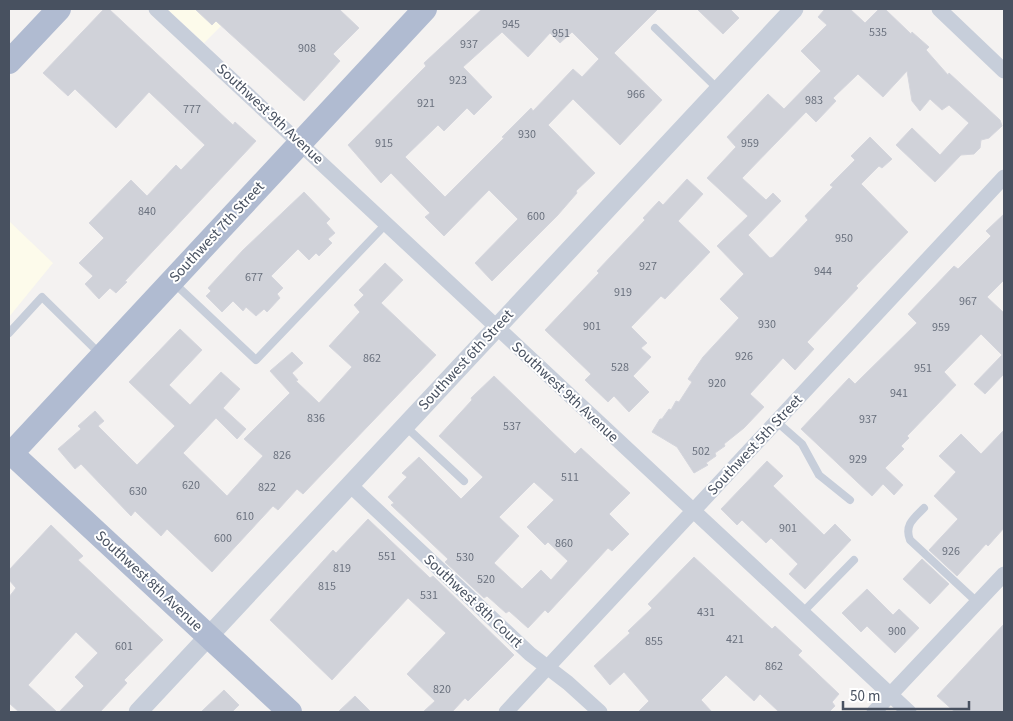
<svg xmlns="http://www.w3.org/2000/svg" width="1013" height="721" viewBox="0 0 1013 721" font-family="'Source Sans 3',sans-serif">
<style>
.commercial{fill:#fdfbeb}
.building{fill:#d0d2d9;stroke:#d5d6dd;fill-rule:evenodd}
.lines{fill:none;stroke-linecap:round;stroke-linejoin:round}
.service{stroke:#c7ceda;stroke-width:8}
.minor{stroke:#c7ceda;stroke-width:15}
.tertiary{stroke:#c7ceda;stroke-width:19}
.primary{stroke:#b0bbd1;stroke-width:24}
.labels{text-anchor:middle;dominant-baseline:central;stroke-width:4;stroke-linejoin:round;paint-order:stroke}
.number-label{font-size:12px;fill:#6a717e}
.street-label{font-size:15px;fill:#485160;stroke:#fff}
</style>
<rect width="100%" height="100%" fill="#f4f2f1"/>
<!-- commercial -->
<path class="commercial" d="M 167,9 L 238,9 L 204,43 Z
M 9,221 L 53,263 L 9,317 Z"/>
<!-- building -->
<path class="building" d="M 104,9 L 109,9 L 233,125 L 235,122 L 256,141 L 125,281 L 127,282 L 116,293 L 110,288 L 99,299 L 85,284 L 93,276 L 79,263 L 104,238 L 89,223 L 131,180 L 147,196 L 176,165 L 181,170 L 205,145 L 149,92 L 116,128 L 75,89 L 68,96 L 43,73 Z
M 195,9 L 339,9 L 359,28 L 333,54 L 340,61 L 304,101 L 216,21 L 212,25 Z
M 482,9 L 658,9 L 614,53 L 662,100 L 620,145 L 573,99 L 548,125 L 595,173 L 576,191 L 577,193 L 557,216 L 492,281 L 475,263 L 518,219 L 489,190 L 444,236 L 425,217 L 430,213 L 391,173 L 381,183 L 348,145 L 426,66 L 424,63 ZM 502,32 L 528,57 L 550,33 L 560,43 L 572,32 L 599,59 L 582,77 L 573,69 L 533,111 L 531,108 L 502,137 L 504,138 L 445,197 L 405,157 L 438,125 L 444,131 L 467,108 L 474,115 L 492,97 L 463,67 Z
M 697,9 L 730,9 L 739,18 L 723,34 Z
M 825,9 L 850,9 L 865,23 L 879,9 L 885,9 L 911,34 L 912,32 L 929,47 L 926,50 L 948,75 L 949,73 L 1000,120 L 1002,126 L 989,138 L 981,140 L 980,148 L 974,154 L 961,155 L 935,182 L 896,145 L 912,128 L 940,155 L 969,123 L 949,105 L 942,110 L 930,99 L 920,111 L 912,101 L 907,71 L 883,97 L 858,74 L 833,98 L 836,101 L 816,122 L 806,112 L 742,178 L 766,200 L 773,193 L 781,201 L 748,235 L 770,258 L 773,257 L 808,220 L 805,216 L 833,187 L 830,185 L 855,160 L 851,156 L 870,137 L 892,159 L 882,168 L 879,166 L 861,184 L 908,232 L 856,286 L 858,288 L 807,342 L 814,349 L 795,370 L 783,358 L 750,394 L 764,407 L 744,428 L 724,444 L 725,446 L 715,453 L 716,456 L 706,463 L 708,465 L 694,473 L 677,447 L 652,432 L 660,419 L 662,419 L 669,409 L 671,410 L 676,401 L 679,402 L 692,382 L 688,379 L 703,357 L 739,318 L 720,299 L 744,274 L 717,246 L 748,216 L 707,178 L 736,147 L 727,137 L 768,94 L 784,109 L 821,71 L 801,51 L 827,25 L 818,17 Z
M 687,179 L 703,194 L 678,221 L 710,252 L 665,299 L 661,296 L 631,327 L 647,343 L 641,348 L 651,357 L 633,376 L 649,392 L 629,412 L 614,396 L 608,402 L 585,380 L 591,374 L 545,330 L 599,273 L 597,271 L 645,220 L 643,218 L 659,201 L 663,205 Z
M 304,192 L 330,219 L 326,223 L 335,233 L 328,239 L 332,243 L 319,256 L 316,253 L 309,260 L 298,249 L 271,276 L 283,288 L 277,294 L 280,298 L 267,312 L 264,309 L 256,316 L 246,307 L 243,311 L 233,301 L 222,312 L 206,296 L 211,291 L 208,288 L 243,250 Z
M 1004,214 L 1004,280 L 987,297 L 1004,313 L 1004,374 L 985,394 L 974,384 L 1002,355 L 981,334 L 944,372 L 956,385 L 907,436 L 909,438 L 901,446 L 904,449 L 885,468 L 903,485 L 894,495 L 883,484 L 872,496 L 801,429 L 849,378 L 855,384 L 917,323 L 908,314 L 954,266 L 958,269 L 991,236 L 986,231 Z
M 385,263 L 403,280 L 381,303 L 436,355 L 303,494 L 297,489 L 278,510 L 273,506 L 212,572 L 167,529 L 161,536 L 135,511 L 131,516 L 81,464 L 75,469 L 58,449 L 81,429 L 78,426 L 95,411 L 104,421 L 98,426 L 137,465 L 175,426 L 129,382 L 180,329 L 202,350 L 169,385 L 190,405 L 221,372 L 240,389 L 223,408 L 246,429 L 237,439 L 216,418 L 183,453 L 227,496 L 263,456 L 244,439 L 290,393 L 270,371 L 292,352 L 303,363 L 292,373 L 298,380 L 296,381 L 319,403 L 352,367 L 329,346 L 360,312 L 354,305 L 364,295 L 359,290 Z
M 494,376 L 575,454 L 581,448 L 630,493 L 609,514 L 629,534 L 612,551 L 608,548 L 548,613 L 545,610 L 528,628 L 509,611 L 506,613 L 487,596 L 484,598 L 445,562 L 448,559 L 391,505 L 394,503 L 388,497 L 407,477 L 402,473 L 419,457 L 461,499 L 483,477 L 439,436 L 472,400 L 471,398 ZM 534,482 L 554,500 L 527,527 L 545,545 L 548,542 L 568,561 L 551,580 L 541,570 L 522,589 L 494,563 L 519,536 L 499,517 Z
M 1004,430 L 1004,528 L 988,546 L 986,544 L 957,576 L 929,550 L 958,519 L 934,496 L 956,472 L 939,456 L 961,434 L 981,454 Z
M 767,461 L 783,476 L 773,486 L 824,535 L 835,524 L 851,540 L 805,589 L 789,574 L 798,564 L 771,538 L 766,543 L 742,520 L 737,525 L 721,509 Z
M 368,519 L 430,578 L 433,576 L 514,655 L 468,701 L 465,698 L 452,712 L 423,712 L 435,701 L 407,674 L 446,633 L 408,598 L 332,680 L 270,620 L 333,550 L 336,553 Z
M 51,525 L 83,556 L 78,560 L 163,640 L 124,680 L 127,683 L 100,712 L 59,712 L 84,686 L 75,677 L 98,653 L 76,632 L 28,685 L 57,712 L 19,712 L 9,703 L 9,597 L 16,588 L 9,580 L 9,570 Z
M 694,557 L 772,629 L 775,626 L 802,651 L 798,655 L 839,694 L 832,702 L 835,706 L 829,712 L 779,712 L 760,694 L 754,701 L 726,675 L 701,700 L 712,712 L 638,712 L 649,701 L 624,672 L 610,685 L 600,673 L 594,666 L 630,633 L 628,631 L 652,608 L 648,604 Z
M 922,559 L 949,584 L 930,604 L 903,579 Z
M 867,589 L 893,615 L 899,609 L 919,628 L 895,653 L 867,626 L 861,632 L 842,613 Z
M 1004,624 L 1004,712 L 955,712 L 937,696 Z
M 224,690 L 239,705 L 232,712 L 201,712 Z
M 355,696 L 371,712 L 338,712 Z"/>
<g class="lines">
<!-- service -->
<path class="service" d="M 655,28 L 719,90
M 174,283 L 256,360 L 386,224
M 9,333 L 42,297 L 100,354
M 777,422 L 802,444 L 819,475 L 850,500
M 405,426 L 464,481
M 924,508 C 914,518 904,525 910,540 L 978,603
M 802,613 L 854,560"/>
<!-- minor -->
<path class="minor" d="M 156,9 L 909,712
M 939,9 L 1004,71
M 350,485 L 530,654 L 568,683 L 600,712
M 506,712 L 1004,177
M 874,712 L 1004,574"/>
<!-- tertiary -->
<path class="tertiary" d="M 138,712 L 794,9"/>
<!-- primary -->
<path class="primary" d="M 9,62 L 59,9
M 9,451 L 290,712
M 9,456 L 425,9"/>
</g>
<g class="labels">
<!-- number labels -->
<g class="number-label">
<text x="511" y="24">945</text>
<text x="878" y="32">535</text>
<text x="561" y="33">951</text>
<text x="469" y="44">937</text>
<text x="307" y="48">908</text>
<text x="458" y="80">923</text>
<text x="636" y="94">966</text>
<text x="814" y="100">983</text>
<text x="426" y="103">921</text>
<text x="192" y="109">777</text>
<text x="527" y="134">930</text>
<text x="384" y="143">915</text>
<text x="750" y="143">959</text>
<text x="147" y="211">840</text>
<text x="536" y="216">600</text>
<text x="844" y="238">950</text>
<text x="648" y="266">927</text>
<text x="823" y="271">944</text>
<text x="254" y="277">677</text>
<text x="623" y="292">919</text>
<text x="968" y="301">967</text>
<text x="767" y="324">930</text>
<text x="592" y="326">901</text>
<text x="941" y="327">959</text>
<text x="744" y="356">926</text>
<text x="372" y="358">862</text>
<text x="620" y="367">528</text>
<text x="923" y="368">951</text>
<text x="717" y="383">920</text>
<text x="899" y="393">941</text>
<text x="316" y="418">836</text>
<text x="868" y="419">937</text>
<text x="512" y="426">537</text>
<text x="701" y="451">502</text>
<text x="282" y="455">826</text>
<text x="858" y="459">929</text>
<text x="570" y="477">511</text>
<text x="191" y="485">620</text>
<text x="267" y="487">822</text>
<text x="138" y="491">630</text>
<text x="245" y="516">610</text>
<text x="788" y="528">901</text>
<text x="223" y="538">600</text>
<text x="564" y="543">860</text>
<text x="951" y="551">926</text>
<text x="387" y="556">551</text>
<text x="465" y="557">530</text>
<text x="342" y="568">819</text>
<text x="486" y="579">520</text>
<text x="327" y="586">815</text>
<text x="429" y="595">531</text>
<text x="706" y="612">431</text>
<text x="897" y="631">900</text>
<text x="735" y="639">421</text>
<text x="654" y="641">855</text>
<text x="124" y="646">601</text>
<text x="774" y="666">862</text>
<text x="442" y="689">820</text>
</g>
<!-- street labels -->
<g class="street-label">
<text transform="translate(270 114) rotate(43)">Southwest 9th Avenue</text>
<text transform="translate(217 232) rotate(-47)">Southwest 7th Street</text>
<text transform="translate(466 360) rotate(-47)">Southwest 6th Street</text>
<text transform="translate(565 392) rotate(43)">Southwest 9th Avenue</text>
<text transform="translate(755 445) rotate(-47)">Southwest 5th Street</text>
<text transform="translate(149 581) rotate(43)">Southwest 8th Avenue</text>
<text transform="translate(473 601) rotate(43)">Southwest 8th Court</text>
</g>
</g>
<!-- border -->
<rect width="1013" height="721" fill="none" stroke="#485160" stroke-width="20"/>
<!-- scale -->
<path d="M843 701v8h126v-8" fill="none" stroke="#485160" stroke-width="2.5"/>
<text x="850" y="701" font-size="15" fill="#485160" stroke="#ffffff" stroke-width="4" paint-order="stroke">50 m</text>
</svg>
